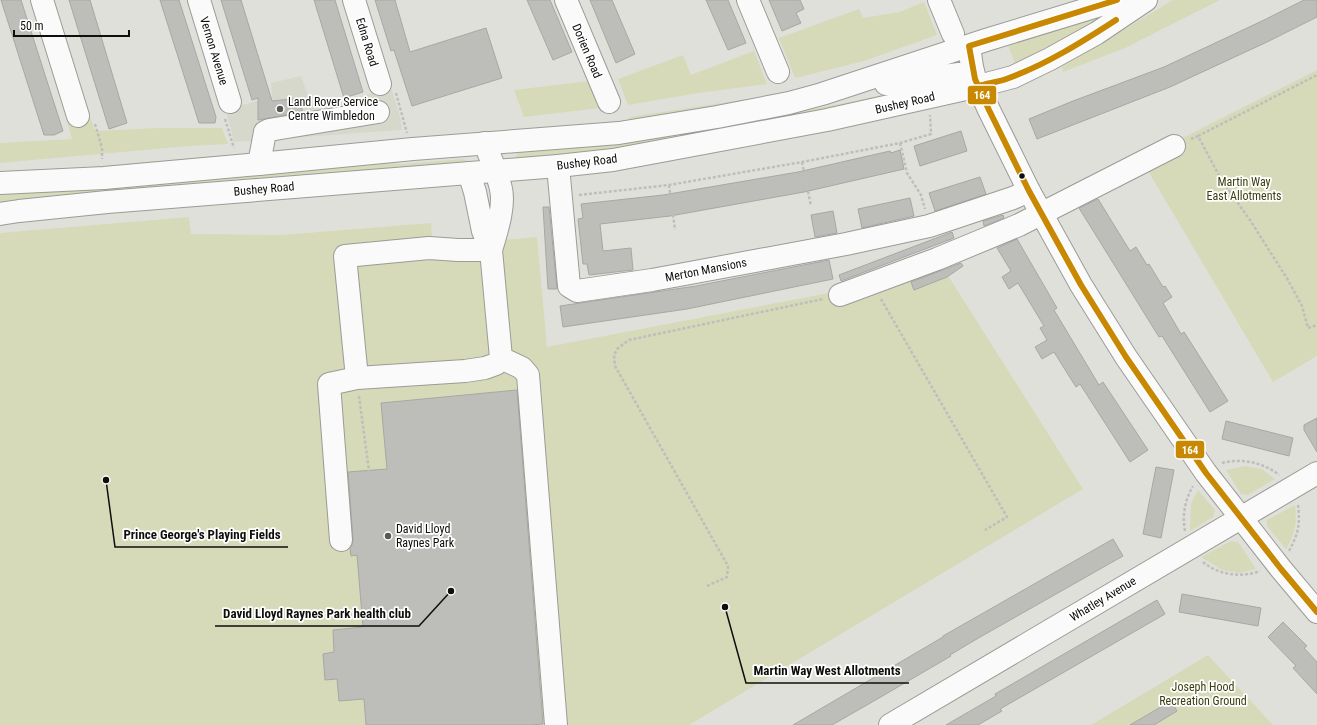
<svg xmlns="http://www.w3.org/2000/svg" width="1317" height="725" viewBox="0 0 1317 725" font-family="'Roboto Condensed',sans-serif">
<style>
.built{fill:#d6d8cb}
.green{fill:#d6dab9}
.building{fill:#bdbeb9;stroke:#a7a8a3}
.lines{fill:none;stroke-linecap:round;stroke-linejoin:round}
.minor-casing{stroke:#9b9b97;stroke-width:24}
.major-casing{stroke:#9b9b97;stroke-width:24}
.path{stroke:#bebebd;stroke-width:2.5;stroke-dasharray:3 2;stroke-linecap:butt}
.minor{stroke:#fafafa;stroke-width:22}
.major{stroke:#fafafa;stroke-width:22}
.bus-1-casing{stroke:#fff;stroke-width:9}
.bus-1{stroke:#c88802;stroke-width:6}
.poi-dot{fill:#585854;stroke:#fff;stroke-width:1.5}
.bus-dot{fill:#0e0f0b;stroke:#fff;stroke-width:1.5}
.labels{text-anchor:middle;dominant-baseline:central;stroke-width:3.5;stroke-linejoin:round;paint-order:stroke}
.street-label{font-size:12px;fill:#0e0f0b;stroke:#fff}
.poi-label{font-size:12px;fill:#0e0f0b;stroke:#fff;text-anchor:start}
.park-label{font-size:12px;fill:#393e0c;stroke:#fff}
.leader{fill:none;stroke:#0e0f0b;stroke-width:1.5}
.callout-dot{fill:#0e0f0b;stroke:#fff;stroke-width:1.5}
.callout-label{font-size:13px;text-anchor:middle;font-weight:bold;fill:#0e0f0b;stroke:#fff;stroke-width:3.5;stroke-linejoin:round;paint-order:stroke}
.line-badge{stroke:#fff;stroke-width:1.5}
.badge-label{font-size:11px;text-anchor:middle;font-weight:bold;fill:#fff}
</style>
<rect width="100%" height="100%" fill="#e0e0db"/>
<!-- built -->
<path class="built" d="M 301,76 L 311,104 L 341,102 L 370,94 L 372,91 L 390,84 L 401,120 L 402,130 L 234,142 L 225,107 L 247,104 L 272,96 L 271,83 Z"/>
<!-- green -->
<path class="green" d="M 1173,0 L 1220,0 L 1125,48 L 1063,72 L 1062,67 Z
M 924,2 L 937,35 L 864,61 L 795,78 L 779,38 L 859,9 L 863,18 L 900,12 Z
M 1100,16 L 1102,21 L 1060,40 L 1015,64 L 1008,45 Z
M 754,51 L 767,84 L 698,93 L 628,105 L 618,79 L 683,55 L 691,75 Z
M 1317,70 L 1317,356 L 1273,382 L 1141,159 Z
M 590,81 L 600,108 L 524,117 L 514,90 Z
M 938,82 L 854,105 L 623,148 L 513,160 L 520,151 L 719,126 L 856,101 Z
M 773,95 L 773,100 L 629,121 L 630,117 Z
M 90,117 L 95,131 L 159,128 L 222,128 L 228,144 L 189,146 L 0,163 L 0,143 L 72,139 L 68,124 Z
M 225,155 L 219,160 L 0,175 Z
M 463,159 L 470,162 L 0,204 L 0,193 L 366,162 L 403,164 Z
M 189,217 L 191,234 L 281,235 L 431,223 L 432,238 L 466,243 L 537,237 L 547,347 L 839,291 L 935,255 L 1083,489 L 689,725 L 0,725 L 0,233 Z
M 1245,466 L 1262,469 L 1275,479 L 1248,495 L 1241,494 L 1226,470 Z
M 1198,490 L 1215,510 L 1213,517 L 1190,531 L 1191,504 Z
M 1295,505 C 1297,524 1296,532 1286,549 L 1267,526 L 1267,520 Z
M 1231,541 L 1239,543 L 1256,569 L 1239,573 L 1222,570 L 1201,557 Z
M 1208,655 L 1273,725 L 1091,725 Z"/>
<!-- building -->
<path class="building" d="M 1,0 L 21,0 L 63,131 L 54,135 L 44,135 Z
M 69,0 L 90,0 L 127,123 L 109,129 Z
M 160,0 L 179,0 L 216,117 L 215,123 L 199,123 Z
M 221,0 L 241,0 L 272,101 L 302,98 L 302,112 L 258,120 L 258,98 L 252,100 Z
M 314,0 L 335,0 L 363,92 L 344,98 Z
M 375,0 L 395,0 L 410,52 L 486,28 L 502,78 L 412,106 L 394,50 L 391,51 Z
M 527,0 L 550,0 L 572,52 L 553,60 Z
M 590,0 L 612,0 L 635,54 L 616,63 Z
M 706,0 L 728,0 L 746,43 L 728,50 Z
M 769,0 L 800,0 L 804,9 L 796,13 L 801,23 L 782,31 Z
M 1304,0 L 1317,0 L 1317,17 L 1267,42 L 1170,87 L 1037,139 L 1029,119 L 1073,101 L 1164,67 L 1262,21 Z
M 961,131 L 967,151 L 920,166 L 914,146 Z
M 900,150 L 904,169 L 804,192 L 670,216 L 600,224 L 603,251 L 631,248 L 633,270 L 589,275 L 587,264 L 583,264 L 578,219 L 583,218 L 581,204 L 663,195 L 798,172 L 890,151 L 891,153 Z
M 980,177 L 986,194 L 935,211 L 929,193 Z
M 910,198 L 914,216 L 862,228 L 858,209 Z
M 1098,199 L 1130,251 L 1136,247 L 1147,265 L 1149,264 L 1163,287 L 1165,286 L 1172,297 L 1163,303 L 1181,334 L 1184,332 L 1228,401 L 1210,412 L 1162,336 L 1159,337 L 1079,208 Z
M 543,207 L 549,207 L 557,289 L 548,289 Z
M 833,211 L 837,233 L 815,237 L 811,215 Z
M 1003,215 L 1004,218 L 984,226 L 983,221 Z
M 952,232 L 954,238 L 841,281 L 839,275 Z
M 1017,239 L 1057,308 L 1054,310 L 1099,385 L 1103,382 L 1148,450 L 1130,462 L 1080,384 L 1076,387 L 1054,352 L 1042,359 L 1035,347 L 1047,340 L 1040,328 L 1044,326 L 1018,283 L 1009,289 L 1002,277 L 1011,271 L 997,248 Z
M 829,260 L 833,279 L 687,309 L 563,327 L 560,306 L 696,286 Z
M 961,263 L 963,266 L 947,277 L 914,290 L 911,282 Z
M 517,390 L 543,724 L 530,725 L 366,725 L 364,699 L 339,701 L 337,679 L 325,680 L 323,654 L 334,652 L 333,630 L 363,627 L 357,555 L 351,556 L 350,548 L 352,545 L 353,539 L 348,472 L 387,469 L 381,403 Z
M 1317,418 L 1317,452 L 1304,430 L 1304,425 Z
M 1226,421 L 1293,438 L 1289,456 L 1222,439 Z
M 1156,467 L 1174,470 L 1161,538 L 1143,534 Z
M 1113,539 L 1123,556 L 975,640 L 950,655 L 951,656 L 867,705 L 832,725 L 793,725 L 943,637 L 943,636 Z
M 1182,594 L 1261,608 L 1258,626 L 1179,612 Z
M 1157,600 L 1165,614 L 1000,709 L 1002,711 L 978,725 L 946,725 L 996,696 L 995,694 Z
M 1283,622 L 1307,646 L 1304,648 L 1317,662 L 1317,694 L 1293,668 L 1296,666 L 1268,637 Z
M 1171,701 L 1177,711 L 1154,725 L 1130,725 Z"/>
<g class="lines">
<defs>
<path id="minor" d="M 42,0 L 78,116
M 199,0 L 230,102
M 354,0 L 380,84
M 566,0 L 609,102
M 748,0 L 778,72
M 939,0 L 953,34
M 485,143 C 490,158 498,174 501,189 C 505,207 496,233 491,250
M 259,164 L 265,132 L 269,130 L 378,112
M 558,166 L 569,286 L 577,291 L 652,280 L 846,244 L 929,226 L 1013,198 L 1029,191
M 840,295 L 937,259 L 1019,225 L 1174,146
M 501,358 L 522,368 L 528,375 L 556,725
M 357,378 L 345,256 L 429,248 L 458,250 L 491,250
M 341,540 L 329,384 L 357,378 L 465,371 L 485,368 L 496,364 L 501,358 L 491,250 L 483,231 L 475,192 L 469,173
M 890,725 L 1317,473"/>
<path id="major" d="M 969,46 L 972,67 L 975,79 L 989,110 L 1029,191 L 1081,285 L 1126,357 L 1206,473 L 1281,569 L 1317,612
M 886,84 L 959,74 L 975,79
M 0,183 L 104,178 L 259,164 L 413,149 L 619,133 L 717,117 L 789,103 L 822,94 L 986,40 L 1117,0
M 0,214 L 19,211 L 107,202 L 558,166 L 613,160 L 827,120 L 979,86 L 1013,77 L 1050,59 L 1097,33 L 1146,0"/>
</defs>
<!-- minor casing -->
<use href="#minor" class="minor-casing"/>
<!-- major casing -->
<use href="#major" class="major-casing"/>
<!-- path -->
<path class="path" d="M 396,93 L 407,133
M 225,119 L 234,148
M 95,124 L 102,148 L 102,159
M 1198,136 L 1317,75
M 1191,139 L 1198,136 L 1222,181 L 1250,220 L 1288,280 L 1302,306 L 1308,328 L 1317,325
M 900,143 L 907,173 L 921,195 L 925,209
M 802,162 L 811,206
M 669,185 L 675,230
M 579,195 L 669,185 L 802,162 L 900,143 L 931,134 L 930,115
M 881,299 L 1007,517 L 985,530
M 359,396 L 369,471
M 1222,463 C 1241,458 1263,462 1279,475
M 1185,531 C 1182,514 1185,500 1193,486
M 1289,551 C 1299,533 1300,524 1298,504
M 1203,562 C 1218,575 1242,578 1260,571
M 707,586 L 727,577 L 728,566 L 615,366 L 614,355 L 618,348 L 629,340 L 823,299"/>
<!-- minor -->
<use href="#minor" class="minor"/>
<!-- major -->
<use href="#major" class="major"/>
<defs>
<path id="bus-1" d="M 1117,0 L 969,46 L 975,79 L 989,110 L 1029,191 L 1081,285 L 1126,357 L 1206,473 L 1281,569 L 1317,612
M 979,86 C 989,83 999,82 1009,78 C 1047,64 1082,42 1116,20"/>
</defs>
<!-- bus-1 casing -->
<use href="#bus-1" class="bus-1-casing"/>
<!-- bus-1 -->
<use href="#bus-1" class="bus-1"/>
</g>
<!-- markers -->
<g class="poi-dot">
<circle cx="280" cy="109" r="4"/>
<circle cx="388" cy="536" r="4"/>
</g>
<circle class="bus-dot" cx="1022" cy="176" r="3.5"/>
<g class="labels">
<!-- street labels -->
<g class="street-label">
<text transform="translate(367 42) rotate(73)">Edna Road</text>
<text transform="translate(214 51) rotate(73)">Vernon Avenue</text>
<text transform="translate(587 51) rotate(67)">Dorien Road</text>
<text transform="translate(905 103) rotate(-13)">Bushey Road</text>
<text transform="translate(587 162) rotate(-7)">Bushey Road</text>
<text transform="translate(264 189) rotate(-5)">Bushey Road</text>
<text transform="translate(706 270) rotate(-11)">Merton Mansions</text>
<text transform="translate(1103 599) rotate(-31)">Whatley Avenue</text>
</g>
<!-- poi labels -->
<g class="poi-label">
<text x="288" y="102">Land Rover Service<tspan x="288" dy="14">Centre Wimbledon</tspan></text>
<text x="396" y="529">David Lloyd<tspan x="396" dy="14">Raynes Park</tspan></text>
</g>
<!-- park labels -->
<g class="park-label">
<text x="1244" y="182">Martin Way<tspan x="1244" dy="14">East Allotments</tspan></text>
<text x="1203" y="687">Joseph Hood<tspan x="1203" dy="14">Recreation Ground</tspan></text>
</g>
</g>
<!-- callouts -->
<path class="leader" d="M106 480L115 547H288M451 591L419 626H215M725 607L746 683H909"/>
<g class="callout-dot">
<circle cx="106" cy="480" r="4"/>
<circle cx="451" cy="591" r="4"/>
<circle cx="725" cy="607" r="4"/>
</g>
<g class="callout-label">
<text x="202" y="539">Prince George's Playing Fields</text>
<text x="317" y="618">David Lloyd Raynes Park health club</text>
<text x="827" y="675">Martin Way West Allotments</text>
</g>
<g class="line-badge">
<rect x="967" y="85" width="30" height="20" rx="4" fill="#c88802"/>
<rect x="1175" y="440" width="30" height="19" rx="4" fill="#c88802"/>
</g>
<g class="badge-label">
<text x="982" y="99">164</text>
<text x="1190" y="454">164</text>
</g>
<!-- scale -->
<path d="M14 30v6h115v-6" fill="none" stroke="#0e0f0b" stroke-width="2"/>
<text x="20" y="30" font-size="12" fill="#0e0f0b" stroke="#ffffff" stroke-width="3" paint-order="stroke">50 m</text>
</svg>
